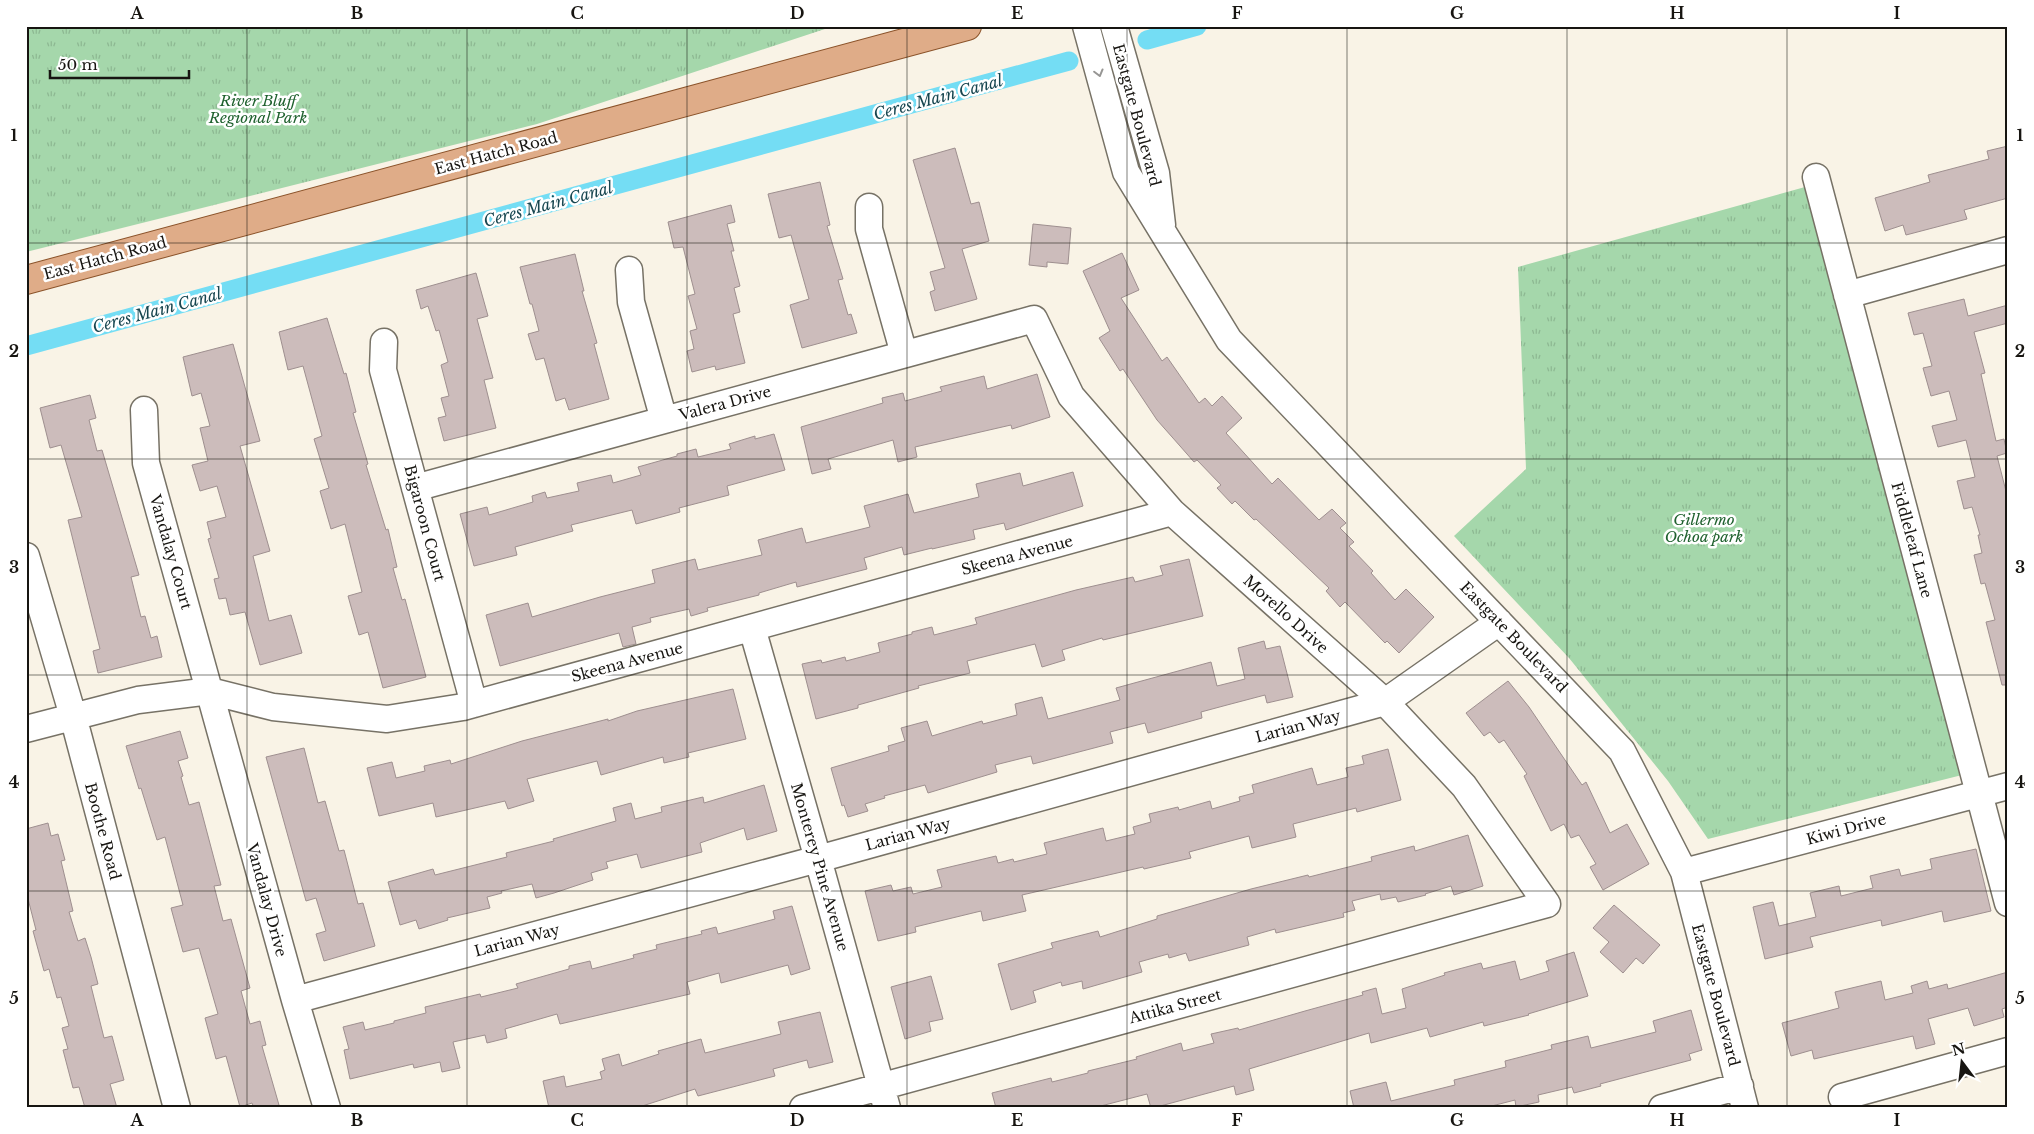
<svg xmlns="http://www.w3.org/2000/svg" width="2034" height="1134" viewBox="0 0 2034 1134" font-family="'Libre Baskerville',serif">
<style>
.grass{fill:url(#grass-tufts)}
.lines{fill:none;stroke-linecap:round;stroke-linejoin:round}
.canal{stroke:#74ddf4;stroke-width:19}
.building{fill:#ccbcbb;stroke:#9e8f8f}
.minor-casing{stroke:#777266;stroke-width:29}
.major-casing{stroke:#8b532a;stroke-width:30}
.minor{stroke:#fff;stroke-width:26}
.major{stroke:#dfac88;stroke-width:28}
.oneway{stroke:#979694}
.grid{fill:none;stroke:#171511;stroke-width:1;stroke-opacity:0.55}
.labels{text-anchor:middle;dominant-baseline:central;stroke-width:5;stroke-linejoin:round;paint-order:stroke}
.park-label{font-size:15px;font-style:italic;fill:#20622f;stroke:#fff}
.street-label{font-size:15px;fill:#171511;stroke:#fff}
.water-label{font-size:16px;font-style:italic;fill:#174650;stroke:#fff}
.neatline{fill:none;stroke:#171511;stroke-width:2}
.grid-label{font-size:16px;text-anchor:middle;font-weight:bold;fill:#171511}
</style>
<defs>
<pattern id="grass-tufts" width="24" height="20" patternUnits="userSpaceOnUse" patternTransform="scale(1.25)"><rect width="24" height="20" fill="#a5d7ab"/><path d="M3 7l-1-3M5 7V3M7 7l1-3M15 17l-1-3M17 17v-4M19 17l1-3" fill="none" stroke="#8db892"/></pattern>
</defs>
<rect width="100%" height="100%" fill="#f9f3e6"/>
<!-- grass -->
<path class="grass" d="M 26,26 L 834,26 L 537,124 L 26,252 Z
M 1805,187 L 1966,774 L 1708,839 L 1668,781 L 1569,658 L 1454,536 L 1526,469 L 1518,267 Z"/>
<g class="lines">
<!-- canal -->
<path class="canal" d="M 1147,40 L 1197,26
M 26,346 L 1069,61"/>
</g>
<!-- building -->
<path class="building" d="M 2008,146 L 2008,198 L 1964,210 L 1967,219 L 1906,235 L 1903,225 L 1885,231 L 1875,198 L 1930,182 L 1928,175 L 1989,159 L 1987,151 Z
M 955,148 L 971,204 L 979,202 L 989,241 L 962,249 L 977,299 L 935,311 L 930,292 L 935,290 L 930,272 L 945,268 L 913,160 Z
M 820,182 L 830,225 L 827,226 L 843,279 L 838,280 L 848,315 L 851,314 L 857,333 L 802,348 L 790,305 L 809,299 L 791,235 L 779,238 L 768,194 Z
M 731,205 L 735,222 L 727,224 L 734,251 L 731,251 L 740,286 L 734,288 L 740,312 L 733,314 L 745,363 L 716,370 L 715,366 L 692,372 L 687,351 L 694,349 L 690,331 L 697,329 L 688,296 L 695,294 L 683,247 L 674,248 L 668,222 Z
M 1033,224 L 1071,228 L 1068,264 L 1047,262 L 1047,267 L 1029,265 Z
M 1122,253 L 1139,290 L 1121,298 L 1162,361 L 1167,357 L 1199,403 L 1205,398 L 1212,406 L 1222,396 L 1242,418 L 1226,433 L 1272,484 L 1278,478 L 1319,520 L 1332,509 L 1346,523 L 1340,528 L 1354,542 L 1349,546 L 1373,571 L 1371,573 L 1395,600 L 1406,589 L 1434,617 L 1399,653 L 1387,641 L 1385,643 L 1345,602 L 1340,607 L 1326,591 L 1329,588 L 1256,519 L 1254,520 L 1235,501 L 1232,504 L 1217,488 L 1221,485 L 1197,460 L 1194,462 L 1180,446 L 1157,420 L 1123,369 L 1120,371 L 1099,338 L 1110,331 L 1083,271 Z
M 575,254 L 584,291 L 582,291 L 597,343 L 594,344 L 609,399 L 569,410 L 565,398 L 556,401 L 544,358 L 536,360 L 528,334 L 539,331 L 532,304 L 530,304 L 520,267 Z
M 476,273 L 488,316 L 477,319 L 493,378 L 484,380 L 496,428 L 444,441 L 438,418 L 446,416 L 441,398 L 449,396 L 441,365 L 448,362 L 439,330 L 436,331 L 428,306 L 421,309 L 416,290 Z
M 1964,299 L 1968,316 L 2008,305 L 2008,323 L 1974,332 L 1985,373 L 1981,374 L 1996,441 L 2004,439 L 2007,453 L 1997,456 L 2008,499 L 2008,685 L 2002,685 L 1986,622 L 1995,620 L 1985,583 L 1981,584 L 1974,555 L 1982,553 L 1978,535 L 1980,535 L 1972,507 L 1964,509 L 1957,481 L 1975,477 L 1966,440 L 1938,447 L 1932,426 L 1957,420 L 1949,391 L 1931,396 L 1923,368 L 1932,366 L 1923,333 L 1914,335 L 1908,313 Z
M 327,318 L 344,374 L 346,373 L 356,412 L 353,413 L 368,464 L 366,465 L 386,530 L 388,529 L 397,567 L 393,568 L 402,600 L 405,599 L 426,677 L 383,688 L 368,632 L 359,635 L 348,596 L 362,592 L 345,524 L 331,529 L 320,491 L 329,488 L 314,439 L 322,436 L 303,366 L 288,370 L 279,332 Z
M 233,344 L 260,441 L 240,446 L 270,551 L 253,556 L 269,621 L 291,615 L 302,653 L 260,665 L 245,612 L 230,615 L 226,598 L 219,599 L 214,579 L 219,578 L 208,539 L 211,538 L 207,522 L 226,517 L 217,486 L 200,491 L 192,465 L 208,461 L 200,428 L 210,426 L 201,393 L 192,396 L 183,357 Z
M 1037,374 L 1050,417 L 1012,429 L 1011,425 L 915,447 L 917,457 L 898,462 L 893,440 L 828,459 L 831,469 L 812,474 L 801,427 L 883,403 L 882,398 L 903,393 L 905,401 L 942,391 L 940,387 L 984,376 L 987,389 Z
M 90,395 L 96,418 L 89,420 L 97,451 L 102,450 L 139,575 L 131,577 L 141,617 L 145,616 L 151,638 L 157,636 L 162,657 L 98,673 L 93,651 L 100,649 L 68,520 L 82,517 L 61,445 L 50,448 L 40,408 Z
M 774,434 L 785,470 L 727,486 L 729,495 L 679,508 L 680,512 L 636,524 L 632,510 L 571,525 L 573,531 L 515,547 L 517,555 L 474,566 L 460,514 L 487,507 L 489,515 L 533,502 L 532,496 L 545,492 L 547,498 L 579,491 L 577,483 L 611,475 L 613,483 L 641,475 L 638,467 L 677,456 L 677,454 L 696,449 L 698,457 L 731,449 L 729,444 L 755,436 L 755,439 Z
M 1073,472 L 1083,506 L 1006,530 L 1004,523 L 973,530 L 975,539 L 932,549 L 932,548 L 904,555 L 902,547 L 864,558 L 867,569 L 797,587 L 796,582 L 759,593 L 759,595 L 707,608 L 708,611 L 691,616 L 689,609 L 650,618 L 651,622 L 632,627 L 636,644 L 623,647 L 619,633 L 500,666 L 486,615 L 528,603 L 532,617 L 600,597 L 655,583 L 652,570 L 695,559 L 698,570 L 762,555 L 758,540 L 802,528 L 806,543 L 870,527 L 864,506 L 908,494 L 914,513 L 979,497 L 976,484 L 1020,473 L 1023,486 Z
M 1189,559 L 1203,616 L 1103,640 L 1102,638 L 1062,650 L 1065,660 L 1042,667 L 1035,644 L 967,661 L 970,673 L 918,686 L 919,688 L 858,705 L 858,708 L 816,719 L 802,664 L 821,660 L 822,663 L 845,657 L 846,661 L 880,652 L 878,643 L 912,634 L 912,632 L 932,627 L 934,635 L 977,624 L 975,618 L 1076,590 L 1133,577 L 1135,582 L 1163,575 L 1160,566 Z
M 1264,641 L 1266,649 L 1280,646 L 1293,697 L 1267,703 L 1265,695 L 1227,705 L 1201,712 L 1202,718 L 1148,733 L 1145,723 L 1110,732 L 1113,743 L 1033,764 L 1031,756 L 995,765 L 997,772 L 928,793 L 925,785 L 884,796 L 885,798 L 865,804 L 868,811 L 848,817 L 844,805 L 842,806 L 831,768 L 889,751 L 888,746 L 905,741 L 901,728 L 927,721 L 932,736 L 982,721 L 983,724 L 1017,715 L 1015,704 L 1042,697 L 1048,719 L 1120,700 L 1116,688 L 1211,662 L 1217,686 L 1245,679 L 1238,648 Z
M 1508,681 L 1529,707 L 1582,785 L 1586,782 L 1610,833 L 1627,824 L 1649,864 L 1603,890 L 1590,867 L 1596,864 L 1579,835 L 1571,838 L 1564,824 L 1551,831 L 1524,776 L 1527,774 L 1504,740 L 1499,743 L 1490,732 L 1484,736 L 1466,713 Z
M 733,689 L 746,739 L 688,753 L 689,757 L 664,763 L 663,757 L 601,775 L 597,761 L 527,779 L 534,801 L 508,809 L 505,801 L 436,817 L 433,803 L 379,816 L 367,768 L 392,762 L 396,778 L 425,771 L 424,766 L 450,760 L 451,764 L 522,741 L 608,719 L 608,721 L 637,711 Z
M 180,731 L 188,758 L 178,761 L 183,776 L 181,777 L 189,805 L 199,802 L 221,885 L 214,886 L 223,921 L 231,919 L 250,988 L 241,991 L 250,1024 L 260,1021 L 266,1045 L 262,1046 L 279,1105 L 269,1108 L 254,1108 L 252,1103 L 240,1107 L 226,1056 L 216,1059 L 205,1018 L 218,1014 L 199,948 L 183,952 L 171,908 L 183,905 L 165,837 L 157,840 L 141,788 L 139,789 L 126,746 Z
M 304,748 L 318,803 L 325,801 L 339,851 L 344,850 L 358,904 L 363,903 L 375,946 L 324,961 L 316,934 L 326,931 L 316,898 L 306,901 L 266,757 Z
M 1388,749 L 1401,800 L 1357,812 L 1356,808 L 1293,824 L 1296,837 L 1252,848 L 1249,836 L 1189,852 L 1191,858 L 1144,869 L 1143,867 L 1022,895 L 1026,911 L 983,921 L 981,911 L 915,927 L 916,932 L 878,941 L 865,891 L 891,885 L 893,891 L 911,887 L 913,894 L 942,887 L 937,870 L 996,856 L 998,863 L 1013,859 L 1014,862 L 1047,854 L 1044,843 L 1103,828 L 1106,841 L 1135,834 L 1133,827 L 1151,822 L 1149,814 L 1178,807 L 1179,810 L 1210,801 L 1212,809 L 1240,801 L 1239,797 L 1254,793 L 1252,785 L 1312,768 L 1317,785 L 1348,777 L 1346,768 L 1364,764 L 1362,756 Z
M 764,785 L 777,831 L 747,840 L 744,828 L 700,843 L 702,852 L 641,868 L 637,854 L 606,862 L 608,868 L 591,873 L 593,880 L 554,893 L 536,898 L 532,884 L 501,891 L 502,893 L 487,897 L 490,908 L 447,918 L 448,920 L 419,929 L 416,920 L 400,925 L 388,882 L 433,869 L 435,875 L 507,857 L 506,853 L 554,841 L 553,839 L 616,821 L 613,808 L 631,803 L 635,819 L 662,812 L 661,807 L 703,797 L 704,803 Z
M 48,823 L 51,836 L 58,834 L 65,860 L 61,861 L 73,911 L 69,912 L 78,941 L 85,938 L 91,957 L 98,984 L 91,986 L 104,1038 L 112,1036 L 124,1080 L 110,1084 L 117,1108 L 85,1108 L 79,1087 L 73,1088 L 63,1050 L 68,1049 L 62,1028 L 69,1026 L 61,997 L 57,998 L 49,969 L 44,971 L 33,931 L 36,930 L 26,891 L 26,829 Z
M 1468,835 L 1483,886 L 1454,895 L 1451,886 L 1425,894 L 1426,895 L 1398,902 L 1396,897 L 1381,900 L 1380,894 L 1352,901 L 1355,910 L 1343,913 L 1344,917 L 1276,933 L 1275,929 L 1247,937 L 1249,945 L 1189,961 L 1186,953 L 1169,958 L 1168,954 L 1139,962 L 1142,972 L 1083,989 L 1082,981 L 1062,986 L 1061,982 L 1033,991 L 1036,1002 L 1011,1010 L 998,964 L 1053,948 L 1051,943 L 1098,931 L 1100,937 L 1157,919 L 1157,916 L 1251,889 L 1308,875 L 1309,877 L 1372,861 L 1371,857 L 1414,846 L 1415,851 Z
M 1976,849 L 1991,911 L 1944,922 L 1942,911 L 1882,926 L 1881,920 L 1810,937 L 1813,947 L 1765,959 L 1753,907 L 1773,902 L 1779,926 L 1816,917 L 1810,893 L 1839,886 L 1841,896 L 1873,888 L 1870,876 L 1899,869 L 1901,876 L 1932,869 L 1930,859 Z
M 1614,905 L 1660,945 L 1643,964 L 1636,958 L 1623,973 L 1600,952 L 1609,942 L 1593,928 Z
M 792,906 L 810,969 L 791,975 L 788,965 L 721,983 L 719,973 L 687,982 L 690,994 L 560,1024 L 557,1014 L 505,1029 L 507,1038 L 487,1043 L 485,1035 L 453,1042 L 460,1068 L 442,1072 L 440,1062 L 414,1068 L 413,1064 L 350,1079 L 344,1050 L 349,1049 L 343,1027 L 363,1022 L 365,1030 L 394,1023 L 394,1021 L 426,1013 L 425,1007 L 480,994 L 481,997 L 518,988 L 516,984 L 569,969 L 569,966 L 590,961 L 592,969 L 634,958 L 633,955 L 657,949 L 656,945 L 702,934 L 701,931 L 716,927 L 718,934 L 775,919 L 773,911 Z
M 1574,952 L 1588,996 L 1528,1014 L 1529,1015 L 1484,1026 L 1483,1022 L 1430,1037 L 1427,1028 L 1371,1043 L 1369,1033 L 1249,1069 L 1254,1090 L 1236,1095 L 1234,1086 L 1153,1108 L 1151,1108 L 1147,1094 L 1093,1108 L 996,1108 L 992,1093 L 1051,1078 L 1052,1082 L 1088,1073 L 1088,1071 L 1137,1059 L 1136,1057 L 1181,1043 L 1183,1051 L 1214,1043 L 1211,1034 L 1238,1028 L 1239,1030 L 1305,1011 L 1363,995 L 1362,992 L 1376,988 L 1382,1014 L 1406,1008 L 1402,989 L 1445,975 L 1444,973 L 1481,963 L 1483,969 L 1515,961 L 1520,980 L 1549,971 L 1546,961 Z
M 2008,972 L 2008,1007 L 2002,1009 L 2004,1017 L 1974,1026 L 1968,1008 L 1928,1019 L 1935,1044 L 1916,1049 L 1913,1036 L 1814,1059 L 1812,1050 L 1791,1056 L 1782,1023 L 1839,1008 L 1835,992 L 1881,981 L 1885,1000 L 1913,993 L 1911,986 L 1927,981 L 1929,989 L 1947,984 L 1948,989 Z
M 931,976 L 943,1019 L 929,1022 L 931,1031 L 905,1039 L 891,987 Z
M 1691,1010 L 1702,1050 L 1689,1054 L 1691,1060 L 1600,1084 L 1601,1086 L 1574,1093 L 1572,1087 L 1538,1095 L 1539,1102 L 1516,1107 L 1515,1100 L 1484,1108 L 1354,1108 L 1350,1091 L 1386,1082 L 1391,1101 L 1455,1085 L 1454,1080 L 1506,1067 L 1505,1061 L 1552,1049 L 1551,1045 L 1588,1036 L 1591,1048 L 1656,1032 L 1653,1021 Z
M 820,1012 L 833,1062 L 809,1068 L 807,1060 L 773,1069 L 775,1076 L 698,1096 L 695,1089 L 636,1108 L 549,1108 L 543,1081 L 564,1076 L 566,1087 L 602,1079 L 600,1072 L 605,1070 L 602,1059 L 619,1054 L 622,1066 L 659,1054 L 658,1051 L 701,1039 L 705,1053 L 781,1034 L 778,1022 Z"/>
<g class="lines">
<defs>
<path id="minor" d="M 1086,26 L 1126,172 L 1229,340 L 1622,751 L 1684,872 L 1745,1108
M 1114,26 L 1156,173 L 1162,225
M 1816,177 L 2008,903
M 869,207 L 869,229 L 904,354
M 629,270 L 631,302 L 664,420
M 1847,295 L 2008,250
M 384,342 L 383,370 L 474,704
M 144,410 L 146,463 L 295,1000 L 327,1108
M 415,488 L 1034,319 L 1071,396 L 1172,512 L 1385,702 L 1464,786 L 1547,904 L 803,1108
M 26,556 L 73,716 L 177,1108
M 752,628 L 818,859 L 887,1108
M 26,729 L 138,700 L 210,691 L 273,707 L 387,719 L 463,707 L 1172,512
M 1684,872 L 2008,786
M 295,1000 L 818,859 L 1385,702 L 1499,622
M 1842,1097 L 2008,1051
M 1662,1108 L 1740,1086"/>
<path id="major" d="M 26,280 L 967,26"/>
</defs>
<!-- minor casing -->
<use href="#minor" class="minor-casing"/>
<!-- major casing -->
<use href="#major" class="major-casing"/>
<!-- minor -->
<use href="#minor" class="minor"/>
<!-- major -->
<use href="#major" class="major"/>
</g>
<!-- one-way arrows -->
<defs><path id="oneway-chevron" d="M-2-3.5L2.5 0L-2 3.5" fill="none" stroke-width="1.6" stroke-linecap="round" stroke-linejoin="round" transform="scale(1.25)"/></defs>
<use class="oneway" href="#oneway-chevron" transform="translate(1099 73) rotate(75)"/>
<!-- grid -->
<path class="grid" d="M 247,26 L 247,1108M 467,26 L 467,1108M 687,26 L 687,1108M 907,26 L 907,1108M 1127,26 L 1127,1108M 1347,26 L 1347,1108M 1567,26 L 1567,1108M 1787,26 L 1787,1108M 26,243 L 2008,243M 26,459 L 2008,459M 26,675 L 2008,675M 26,891 L 2008,891"/>
<g class="labels">
<!-- park labels -->
<g class="park-label">
<text x="258" y="100">River Bluff<tspan x="258" dy="17">Regional Park</tspan></text>
<text x="1704" y="519">Gillermo<tspan x="1704" dy="17">Ochoa park</tspan></text>
</g>
<!-- street labels -->
<g class="street-label">
<text transform="translate(1137 115) rotate(75)">Eastgate Boulevard</text>
<text transform="translate(496 153) rotate(-15)">East Hatch Road</text>
<text transform="translate(105 258) rotate(-15)">East Hatch Road</text>
<text transform="translate(725 403) rotate(-15)">Valera Drive</text>
<text transform="translate(425 523) rotate(75)">Bigaroon Court</text>
<text transform="translate(1912 540) rotate(75)">Fiddleleaf Lane</text>
<text transform="translate(171 552) rotate(74)">Vandalay Court</text>
<text transform="translate(1017 555) rotate(-15)">Skeena Avenue</text>
<text transform="translate(1286 614) rotate(42)">Morello Drive</text>
<text transform="translate(1514 637) rotate(46)">Eastgate Boulevard</text>
<text transform="translate(627 662) rotate(-15)">Skeena Avenue</text>
<text transform="translate(1298 726) rotate(-15)">Larian Way</text>
<text transform="translate(1846 829) rotate(-15)">Kiwi Drive</text>
<text transform="translate(103 831) rotate(75)">Boothe Road</text>
<text transform="translate(908 834) rotate(-15)">Larian Way</text>
<text transform="translate(820 867) rotate(74)">Monterey Pine Avenue</text>
<text transform="translate(267 900) rotate(75)">Vandalay Drive</text>
<text transform="translate(517 940) rotate(-15)">Larian Way</text>
<text transform="translate(1716 995) rotate(75)">Eastgate Boulevard</text>
<text transform="translate(1175 1006) rotate(-15)">Attika Street</text>
</g>
<!-- water labels -->
<g class="water-label">
<text transform="translate(938 97) rotate(-15)">Ceres Main Canal</text>
<text transform="translate(548 204) rotate(-15)">Ceres Main Canal</text>
<text transform="translate(157 310) rotate(-15)">Ceres Main Canal</text>
</g>
</g>
<!-- border -->
<rect width="2034" height="1134" fill="none" stroke="#ffffff" stroke-width="55"/>
<!-- north arrow -->
<g transform="translate(1962 1062) rotate(345)" stroke="#ffffff" stroke-width="4" paint-order="stroke">
<path d="M0-4L9 19L0 12L-9 19Z" fill="#171511"/>
<text y="-8" font-size="14" font-weight="bold" text-anchor="middle" fill="#171511">N</text>
</g>
<!-- scale -->
<path d="M50 70v8h139v-8" fill="none" stroke="#171511" stroke-width="2.5"/>
<text x="58" y="70" font-size="15" fill="#171511" stroke="#ffffff" stroke-width="4" paint-order="stroke">50 m</text>
<rect x="28" y="28" width="1978" height="1078" class="neatline"/>
<g class="grid-label">
<text x="137" y="19">A</text>
<text x="357" y="19">B</text>
<text x="577" y="19">C</text>
<text x="797" y="19">D</text>
<text x="1017" y="19">E</text>
<text x="1237" y="19">F</text>
<text x="1457" y="19">G</text>
<text x="1677" y="19">H</text>
<text x="1897" y="19">I</text>
<text x="14" y="141">1</text>
<text x="2020" y="141">1</text>
<text x="14" y="357">2</text>
<text x="2020" y="357">2</text>
<text x="14" y="573">3</text>
<text x="2020" y="573">3</text>
<text x="14" y="788">4</text>
<text x="2020" y="788">4</text>
<text x="14" y="1004">5</text>
<text x="2020" y="1004">5</text>
<text x="137" y="1126">A</text>
<text x="357" y="1126">B</text>
<text x="577" y="1126">C</text>
<text x="797" y="1126">D</text>
<text x="1017" y="1126">E</text>
<text x="1237" y="1126">F</text>
<text x="1457" y="1126">G</text>
<text x="1677" y="1126">H</text>
<text x="1897" y="1126">I</text>
</g>
</svg>
